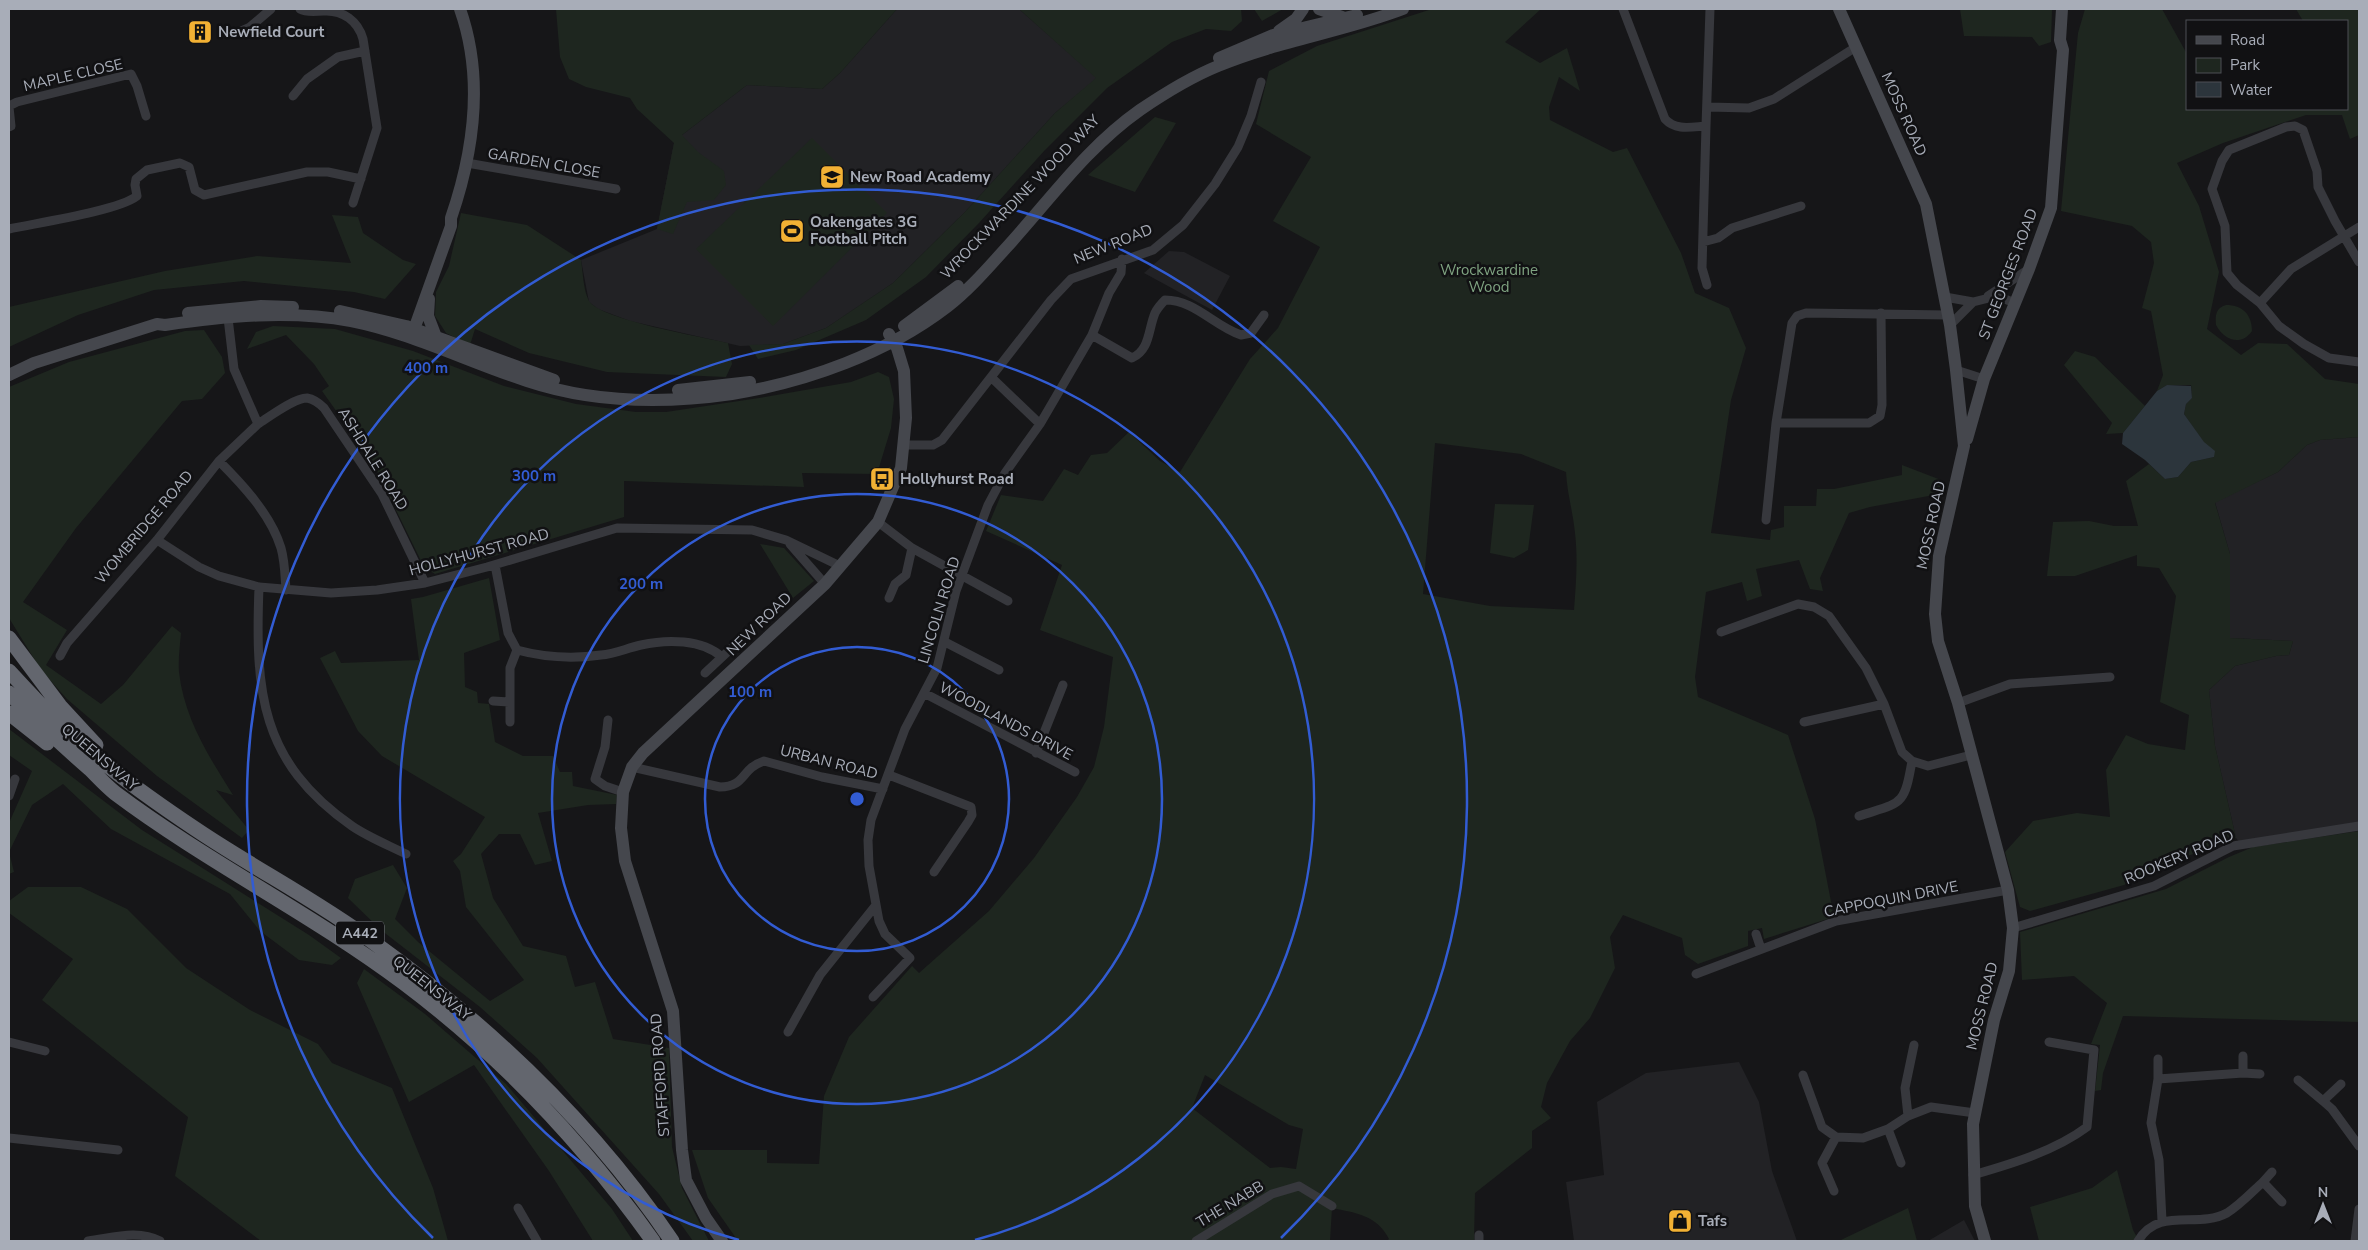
<svg xmlns="http://www.w3.org/2000/svg" width="2368" height="1250" viewBox="0 0 2368 1250" font-family="'Nunito Sans',sans-serif">
<style>
.built{fill:#222225}
.green{fill:#1e261f;fill-rule:evenodd}
.water{fill:#2c353c}
.lines{fill:none;stroke-linecap:round;stroke-linejoin:round}
.street{stroke:#37383d;stroke-width:9}
.secondary{stroke:#45474d;stroke-width:12}
.highway{stroke:#63666e;stroke-width:15}
.ring{fill:none;stroke:#325cd3;stroke-width:2.5}
.labels{text-anchor:middle;dominant-baseline:central;stroke-width:5;stroke-linejoin:round;paint-order:stroke}
.shield{fill:#111113;stroke:#7b7e86;stroke-width:1}
.shield-label{font-size:14px;font-weight:bold;fill:#a8adb8}
.poi-label{font-size:15px;font-weight:bold;fill:#a8adb8;stroke:#111113;text-anchor:start}
.street-label{font-size:15px;fill:#a8adb8;stroke:#111113}
.park-label{font-size:15px;fill:#7fa381;stroke:#111113}
.centre{fill:#325cd3;stroke:#111113;stroke-width:2.5}
.ring-label{font-size:15px;text-anchor:middle;font-weight:bold;fill:#325cd3;stroke:#111113;stroke-width:5;stroke-linejoin:round;paint-order:stroke}
</style>
<rect width="100%" height="100%" fill="#161618"/>
<!-- built -->
<path class="built" d="M 897,9 L 1019,9 L 1097,78 L 1055,113 L 965,212 L 893,283 L 826,328 L 783,344 L 740,346 L 630,321 L 598,309 L 589,302 L 581,260 L 657,229 L 674,143 L 682,135 L 747,85 L 822,89 L 840,73 Z
M 1169,251 L 1184,252 L 1230,276 L 1212,310 L 1144,273 Z
M 2359,437 L 2359,826 L 2242,845 L 2236,838 L 2215,746 L 2209,690 L 2235,666 L 2276,656 L 2289,655 L 2293,641 L 2230,638 L 2230,554 L 2215,502 L 2278,472 L 2307,445 L 2320,440 Z
M 1739,1062 L 1759,1102 L 1772,1171 L 1797,1241 L 1574,1241 L 1566,1182 L 1604,1175 L 1597,1102 L 1646,1073 Z
M 1964,1220 L 1975,1241 L 1928,1241 Z"/>
<!-- green -->
<path class="green" d="M 556,9 L 897,9 L 840,73 L 822,89 L 747,85 L 682,135 L 698,152 L 724,171 L 726,185 L 714,200 L 687,202 L 673,234 L 657,229 L 674,143 L 637,109 L 630,98 L 586,87 L 569,79 L 560,57 Z
M 1019,9 L 1241,9 L 1242,21 L 1231,31 L 1206,29 L 1172,42 L 1107,88 L 1045,150 L 979,223 L 926,277 L 866,320 L 796,350 L 758,359 L 749,345 L 783,344 L 826,328 L 893,283 L 965,212 L 1055,113 L 1096,78 Z
M 1254,9 L 1283,9 L 1262,21 Z
M 1432,9 L 1541,9 L 1505,42 L 1540,63 L 1567,48 L 1580,91 L 1559,77 L 1549,107 L 1550,120 L 1613,152 L 1627,148 L 1681,253 L 1695,293 L 1729,308 L 1746,348 L 1731,400 L 1711,533 L 1770,540 L 1771,530 L 1784,527 L 1784,506 L 1816,506 L 1817,489 L 1834,489 L 1902,475 L 1902,465 L 1941,480 L 1939,494 L 1870,507 L 1849,513 L 1820,578 L 1823,591 L 1810,589 L 1799,560 L 1756,569 L 1762,596 L 1747,601 L 1742,582 L 1706,592 L 1695,677 L 1698,697 L 1788,735 L 1815,819 L 1834,917 L 1764,939 L 1762,928 L 1748,931 L 1748,946 L 1698,964 L 1685,955 L 1682,938 L 1623,915 L 1610,937 L 1615,968 L 1590,1018 L 1570,1041 L 1547,1083 L 1541,1107 L 1551,1118 L 1532,1131 L 1532,1148 L 1475,1193 L 1474,1241 L 1387,1241 L 1389,1239 C 1377,1215 1356,1213 1332,1208 L 1330,1241 L 738,1241 L 708,1198 L 692,1150 L 767,1150 L 767,1163 L 819,1164 L 824,1096 L 849,1037 L 912,966 L 919,973 L 989,911 L 1034,858 L 1077,797 L 1094,767 L 1104,727 L 1113,657 L 1040,630 L 1062,565 L 986,531 L 1001,495 L 1043,501 L 1064,469 L 1078,475 L 1091,455 L 1107,453 L 1129,432 L 1160,461 L 1180,472 L 1250,359 L 1278,328 L 1320,247 L 1273,221 L 1311,157 L 1256,124 L 1269,71 L 1317,46 ZM 1435,443 L 1521,454 L 1566,472 C 1567,493 1573,512 1575,533 C 1578,559 1576,584 1574,610 L 1490,606 L 1423,594 ZM 1205,1075 L 1289,1125 L 1303,1129 L 1296,1169 L 1281,1167 L 1270,1168 L 1192,1108 Z
M 1960,9 L 2052,9 L 2051,42 L 2039,46 L 2032,37 L 1964,36 Z
M 2085,9 L 2162,9 L 2187,54 L 2187,109 L 2347,109 L 2347,21 L 2303,21 L 2296,9 L 2359,9 L 2359,135 L 2350,139 L 2342,115 L 2306,115 L 2223,143 L 2177,163 L 2199,206 L 2219,272 L 2207,329 L 2241,355 L 2258,343 L 2287,344 L 2325,379 L 2359,384 L 2359,437 L 2320,440 L 2307,445 L 2278,472 L 2215,503 L 2230,554 L 2230,638 L 2293,641 L 2289,655 L 2276,656 L 2235,666 L 2209,690 L 2215,746 L 2236,838 L 2166,864 L 2124,885 L 2030,911 L 2020,907 L 2005,852 L 2033,821 L 2077,813 L 2110,817 L 2106,770 L 2126,735 L 2148,744 L 2185,750 L 2189,715 L 2160,702 L 2176,596 L 2159,568 L 2137,566 L 2137,555 L 2075,576 L 2047,576 L 2053,522 L 2089,521 L 2114,526 L 2138,526 L 2126,481 L 2149,464 L 2165,479 L 2178,477 L 2191,462 L 2214,457 L 2184,414 L 2186,404 L 2192,398 L 2191,385 L 2167,385 L 2157,391 L 2163,375 L 2151,311 L 2142,308 L 2154,263 L 2151,242 L 2132,226 L 2061,211 L 2078,33 Z
M 1155,117 L 1176,123 L 1135,192 L 1088,175 Z
M 812,138 L 887,213 L 773,326 L 696,249 Z
M 461,213 L 527,225 L 581,260 C 583,272 583,290 589,301 C 601,320 703,337 728,343 L 732,364 L 726,377 L 607,372 L 529,353 L 475,329 L 470,345 L 446,333 L 435,316 L 436,292 L 449,266 Z
M 332,215 L 358,217 L 363,233 L 403,260 L 416,264 L 385,299 L 354,292 L 244,281 L 154,290 L 78,315 L 9,347 L 9,307 L 165,271 L 257,256 L 351,263 Z
M 2226,305 C 2243,305 2252,315 2252,331 C 2241,347 2224,340 2216,325 C 2215,315 2216,308 2226,305 Z
M 273,326 L 335,329 L 413,351 L 504,386 L 576,404 L 636,412 L 666,412 L 765,397 L 851,382 L 878,372 L 889,377 L 894,399 L 891,428 L 877,474 L 802,473 L 804,487 L 624,481 L 624,517 L 435,574 L 424,567 L 372,461 L 322,391 L 329,386 L 314,364 L 286,335 L 247,349 L 256,332 Z
M 204,330 L 222,357 L 225,373 L 202,399 L 182,401 L 76,528 L 23,602 L 67,630 L 46,665 L 101,704 L 123,685 L 172,626 L 181,633 C 180,645 178,659 179,672 C 184,718 209,757 233,795 L 216,790 L 249,830 L 242,838 L 157,776 L 67,699 L 41,670 L 9,618 L 9,387 L 69,362 L 185,331 Z
M 2075,351 L 2095,357 L 2145,406 L 2123,433 L 2106,434 L 2112,423 L 2064,365 Z
M 1495,504 L 1534,505 L 1528,550 L 1514,558 L 1490,553 Z
M 760,544 L 784,548 L 814,581 L 793,598 Z
M 489,578 L 500,640 L 464,653 L 465,687 L 477,692 L 478,703 L 489,704 L 495,742 L 523,756 L 553,756 L 560,772 L 572,772 L 573,786 L 617,795 L 616,804 L 588,805 L 538,813 L 552,861 L 535,865 L 520,834 L 499,834 L 481,854 L 493,898 L 523,946 L 566,956 L 575,987 L 595,982 L 613,1039 L 669,1048 L 672,1147 L 682,1188 L 709,1241 L 693,1241 L 659,1194 L 537,1058 L 480,1007 L 381,930 L 348,898 L 355,879 L 393,865 L 407,888 L 395,919 L 418,942 L 490,1001 L 524,980 L 466,907 L 460,871 L 453,861 L 461,854 L 485,817 L 382,756 L 358,731 L 320,658 L 335,651 L 341,663 L 419,660 L 411,599 L 423,597 Z
M 9,729 L 142,830 L 309,935 L 341,958 L 332,965 L 299,960 L 260,931 L 230,894 L 111,829 L 63,784 L 32,805 L 9,852 L 14,872 L 9,874 L 9,823 L 32,771 L 9,755 Z
M 2359,831 L 2359,1022 L 2123,1016 L 2103,1073 L 2101,1090 L 2095,1091 L 2100,1045 L 2091,1044 L 2107,1003 L 2074,976 L 2022,980 L 2020,932 L 2166,889 L 2229,857 L 2253,847 Z
M 28,887 L 81,887 L 127,909 L 186,968 L 250,1010 L 318,1044 L 332,1063 L 392,1088 L 433,1188 L 448,1241 L 261,1241 L 175,1176 L 188,1117 L 42,1000 L 73,959 L 9,913 L 9,901 Z
M 364,969 L 425,1014 L 506,1084 L 612,1209 L 633,1241 L 593,1241 L 549,1171 L 474,1065 L 409,1102 L 357,983 Z
M 2117,1170 L 2133,1230 L 2139,1241 L 2039,1241 L 2030,1207 L 2092,1188 Z
M 1908,1208 L 1917,1241 L 1839,1241 L 1845,1238 Z"/>
<!-- water -->
<path class="water" d="M 2167,385 L 2191,386 L 2192,398 L 2186,404 L 2184,414 L 2204,442 L 2215,451 L 2214,457 L 2191,462 L 2178,477 L 2165,479 L 2145,460 L 2122,444 L 2123,433 L 2157,391 Z"/>
<g class="lines">
<!-- street -->
<path class="street" d="M 300,9 C 307,13 316,11 324,11 C 343,10 358,21 363,39 L 377,128 L 353,203
M 1623,9 L 1665,119 C 1676,131 1691,127 1706,126 L 1710,9
M 241,31 L 250,27 L 271,9
M 293,96 L 307,79 L 338,57 L 365,51
M 9,106 L 17,102 L 131,74 L 137,86 L 146,116
M 9,107 L 11,126 L 9,127
M 1708,107 L 1749,108 L 1774,99 L 1856,47
M 1706,126 L 1702,268 L 1707,285
M 467,163 L 616,189
M 9,229 C 36,223 118,211 137,196 L 135,185 L 136,179 L 147,170 L 180,163 L 189,167 L 195,190 L 204,195 L 307,172 L 328,172 L 361,179
M 1703,242 L 1718,238 L 1732,228 L 1801,206
M 2359,262 L 2335,221 L 2318,187 L 2317,171 L 2303,130 L 2295,126 L 2286,127 L 2229,150 L 2222,161 L 2212,189 L 2225,226 L 2227,273 L 2237,285 L 2260,303 L 2279,326 L 2304,344 L 2329,358 L 2359,362
M 1988,296 L 2029,269
M 1945,297 L 1973,302 L 1997,296 L 2015,303
M 2260,303 L 2291,269 L 2359,227
M 1950,325 L 1973,302
M 1092,335 L 1132,358 C 1150,350 1148,330 1155,313 C 1157,309 1161,304 1165,300 C 1195,300 1214,326 1241,335 L 1251,333 L 1264,315
M 1956,370 L 1984,379
M 992,378 L 1040,424
M 1776,423 L 1869,423 L 1880,416 L 1882,405 L 1881,313
M 258,424 C 269,417 294,398 307,398 C 313,399 320,404 324,408 L 382,494 L 425,583
M 904,445 L 933,445 L 942,440 L 1051,300 L 1071,279 L 1153,250 L 1183,225 L 1215,184 L 1238,147 L 1251,116 L 1261,82
M 219,461 C 243,485 271,515 281,548 C 285,562 285,577 286,590
M 1766,520 L 1776,423 L 1792,323 L 1797,316 L 1806,313 L 1948,315
M 878,522 L 912,548 L 1008,601
M 157,540 L 199,567 L 219,576 L 259,587 L 331,593 L 377,590 L 425,583 L 487,567 L 617,528 L 752,530 L 786,540 L 840,566
M 790,544 L 825,584
M 495,565 L 508,633 L 517,650 L 510,668 L 510,722
M 259,587 C 255,691 260,762 352,826 C 368,837 388,845 406,854
M 889,598 L 895,584 L 906,575 L 912,548
M 1721,632 L 1798,604 L 1814,607 L 1829,616 L 1866,668 L 1884,704 L 1902,752 L 1912,761 L 1928,766 L 1971,755
M 945,642 L 999,670
M 517,650 C 543,657 573,659 601,655 C 615,654 627,648 641,645 C 667,639 702,639 722,657
M 60,656 L 67,643 L 157,540 L 219,461 L 258,424 L 234,369 L 228,318
M 705,673 L 736,644
M 924,693 L 1075,772
M 493,701 L 509,702
M 1958,703 L 2010,684 L 2110,677
M 608,720 L 605,747 L 595,779 L 605,786 L 623,792
M 1804,722 L 1884,704
M 1036,753 L 1063,685
M 632,767 L 720,787 C 746,787 740,769 764,761 L 822,777 L 883,789
M 889,775 L 971,807 L 972,815 L 968,822 L 934,872
M 9,796 L 15,779
M 1859,816 C 1902,802 1904,807 1912,761
M 2013,928 L 2154,886 L 2233,846 L 2359,826
M 1756,934 L 1761,949
M 1696,974 L 1836,921 L 2008,890
M 873,997 L 910,958 L 885,934 L 879,921 L 869,866 L 868,840 L 871,820 L 905,729 L 937,668 L 956,591 L 988,505 L 1005,473 L 1040,424 L 1092,335 L 1109,293 L 1121,273 L 1122,259
M 788,1032 L 820,975 L 876,905
M 9,1042 L 45,1051
M 2243,1056 L 2243,1073
M 2158,1059 L 2158,1079
M 1803,1075 L 1822,1127 L 1836,1137 L 1863,1138 L 1888,1129 L 1908,1116 L 1931,1107 L 1975,1113
M 2298,1080 L 2323,1101 L 2341,1084
M 2323,1101 L 2332,1109 L 2359,1146
M 1908,1116 L 1905,1088 L 1914,1045
M 1888,1129 L 1901,1163
M 9,1138 L 118,1150
M 1973,1175 C 2011,1164 2055,1151 2087,1127 L 2094,1050 L 2049,1042
M 2263,1182 L 2272,1172
M 1834,1191 L 1822,1163 L 1836,1137
M 518,1208 L 537,1241
M 2162,1221 L 2159,1160 L 2151,1123 L 2158,1079 L 2243,1073 L 2260,1074
M 1479,1235 L 1479,1241
M 88,1241 C 112,1238 138,1229 160,1241
M 1196,1241 L 1272,1194 L 1299,1186 L 1332,1206
M 2138,1241 C 2159,1206 2197,1229 2227,1213 C 2240,1205 2252,1192 2263,1182 L 2282,1202
M 2355,1241 L 2359,1209"/>
<!-- secondary -->
<path class="secondary" d="M 1319,9 L 1342,17
M 1839,9 L 1926,204 L 1950,325 L 1956,370 L 1964,446 L 1939,556 L 1935,614 L 1938,641 L 1958,703 L 2008,890 L 2013,928 L 2009,971 L 1994,1020 L 1973,1124 L 1975,1206 L 1985,1241
M 1279,31 L 1296,19 L 1303,9
M 1219,58 L 1273,35 L 1357,15
M 429,299 L 428,316 L 436,337
M 340,311 L 406,326 L 554,380
M 188,313 L 261,306 L 293,307
M 904,326 L 958,286
M 412,335 L 451,226 L 451,218 C 474,151 484,77 460,9
M 9,375 L 34,363 L 157,324 L 165,325 C 226,316 290,310 351,321 C 412,333 468,362 527,381 C 593,403 663,404 732,394 C 807,382 887,353 947,307 C 969,290 988,268 1006,248 C 1050,200 1086,148 1140,110 C 1165,93 1191,77 1218,66 C 1278,41 1343,32 1403,9
M 678,390 L 750,382
M 1967,439 L 1984,379 L 2029,269 L 2051,208 L 2063,50 L 2060,40 L 2062,9
M 722,1241 L 706,1218 L 686,1180 L 682,1150 L 673,1011 L 625,861 L 621,828 L 623,792 L 632,767 L 643,753 L 825,584 L 878,522 L 901,468 L 906,418 L 904,371 L 897,348 L 889,334"/>
<!-- highway -->
<path class="highway" d="M 9,638 L 60,706 L 96,745
M 9,671 C 33,697 57,723 84,746 C 119,777 158,804 197,830 C 255,869 318,901 373,942 C 487,1024 593,1124 672,1241
M 9,693 C 35,719 62,745 90,769 C 98,777 106,786 115,793 C 207,862 312,914 404,983 C 500,1055 584,1144 653,1241
M 9,713 L 47,743"/>
</g>
<!-- distance rings -->
<g class="ring">
<circle cx="857" cy="799" r="152"/>
<circle cx="857" cy="799" r="305"/>
<path d="M739 1240A457 457 0 1 1 975 1240"/>
<path d="M433 1238A610 610 0 1 1 1281 1238"/>
</g>
<!-- icons -->
<defs>
<symbol id="building-square" viewBox="-11 -11 22 22"><rect x="-9" y="-9" width="18" height="18" rx="4" fill="#f2b134" stroke="#111113"/><path d="M-4-6H4V6H1V3H-1V6H-4ZM-2.5-4.3h1.7v1.8h-1.7ZM.8-4.3h1.7v1.8H.8ZM-2.5-1h1.7V.8h-1.7ZM.8-1h1.7V.8H.8Z" fill="#111"/></symbol>
<symbol id="school-square" viewBox="-11 -11 22 22"><rect x="-9" y="-9" width="18" height="18" rx="4" fill="#f2b134" stroke="#111113"/><path d="M0-5L7-2L0 1L-7-2ZM-4 1L0 2.5L4 1V4Q0 6-4 4Z" fill="#111"/></symbol>
<symbol id="stadium-square" viewBox="-11 -11 22 22"><rect x="-9" y="-9" width="18" height="18" rx="4" fill="#f2b134" stroke="#111113"/><path d="M0-5a6.5 5 0 1 0 0 10a6.5 5 0 1 0 0-10ZM-3.5-1.8h7v3.6h-7Z" fill="#111"/></symbol>
<symbol id="bus-square" viewBox="-11 -11 22 22"><rect x="-9" y="-9" width="18" height="18" rx="4" fill="#f2b134" stroke="#111113"/><path d="M-5-6H5V4H4V6H2V4H-2V6H-4V4H-5ZM-3.5-4V0h7V-4ZM-3.5 1.2v1.5H-2V1.2ZM2 1.2v1.5H3.5V1.2Z" fill="#111"/></symbol>
<symbol id="shop-square" viewBox="-11 -11 22 22"><rect x="-9" y="-9" width="18" height="18" rx="4" fill="#f2b134" stroke="#111113"/><path d="M-5-2.5h2.3a2.7 3.5 0 0 1 5.4 0H5L5.5 6h-11ZM-1.5-2.5h3a1.5 2.3 0 0 0-3 0Z" fill="#111"/></symbol>
</defs>
<g fill-rule="evenodd">
<use href="#building-square" x="186" y="18" width="28" height="28"/>
<use href="#school-square" x="818" y="163" width="28" height="28"/>
<use href="#stadium-square" x="778" y="217" width="28" height="28"/>
<use href="#bus-square" x="868" y="465" width="28" height="28"/>
<use href="#shop-square" x="1666" y="1207" width="28" height="28"/>
</g>
<g class="labels">
<!-- shield labels -->
<rect class="shield" x="336" y="921.5" width="48" height="23" rx="4"/>
<g class="shield-label">
<text x="360" y="933">A442</text>
</g>
<!-- poi labels -->
<g class="poi-label">
<text x="218" y="32">Newfield Court</text>
<text x="850" y="177">New Road Academy</text>
<text x="810" y="222">Oakengates 3G<tspan x="810" dy="17">Football Pitch</tspan></text>
<text x="900" y="479">Hollyhurst Road</text>
<text x="1698" y="1221">Tafs</text>
</g>
<!-- street labels -->
<g class="street-label">
<text transform="translate(73 75) rotate(-13)">MAPLE CLOSE</text>
<text transform="translate(1904 114) rotate(66)">MOSS ROAD</text>
<text transform="translate(544 163) rotate(10)">GARDEN CLOSE</text>
<text transform="translate(1020 197) rotate(-46)">WROCKWARDINE WOOD WAY</text>
<text transform="translate(1113 244) rotate(-22)">NEW ROAD</text>
<text transform="translate(2008 274) rotate(-69)">ST GEORGES ROAD</text>
<text transform="translate(373 459) rotate(58)">ASHDALE ROAD</text>
<text transform="translate(1931 525) rotate(-78)">MOSS ROAD</text>
<text transform="translate(144 527) rotate(-50)">WOMBRIDGE ROAD</text>
<text transform="translate(479 552) rotate(-15)">HOLLYHURST ROAD</text>
<text transform="translate(939 610) rotate(-73)">LINCOLN ROAD</text>
<text transform="translate(759 624) rotate(-44)">NEW ROAD</text>
<text transform="translate(1006 721) rotate(28)">WOODLANDS DRIVE</text>
<text transform="translate(100 757) rotate(40)">QUEENSWAY</text>
<text transform="translate(829 762) rotate(14)">URBAN ROAD</text>
<text transform="translate(2179 857) rotate(-23)">ROOKERY ROAD</text>
<text transform="translate(1891 899) rotate(-11)">CAPPOQUIN DRIVE</text>
<text transform="translate(432 988) rotate(38)">QUEENSWAY</text>
<text transform="translate(1982 1006) rotate(-76)">MOSS ROAD</text>
<text transform="translate(660 1075) rotate(-94)">STAFFORD ROAD</text>
<text transform="translate(1230 1204) rotate(-31)">THE NABB</text>
</g>
<!-- park labels -->
<g class="park-label">
<text x="1489" y="270">Wrockwardine<tspan x="1489" dy="17">Wood</tspan></text>
</g>
</g>
<circle cx="857" cy="799" r="8" class="centre"/>
<g class="ring-label">
<text x="426" y="373">400 m</text>
<text x="534" y="481">300 m</text>
<text x="641" y="589">200 m</text>
<text x="750" y="697">100 m</text>
</g>
<!-- border -->
<rect width="2368" height="1250" fill="none" stroke="#a8adb8" stroke-width="20"/>
<!-- legend -->
<rect x="2186" y="20" width="162" height="90" fill="#111113" stroke="#4d4f55"/>
<rect x="2196" y="36" width="25" height="8" fill="#45474d" stroke="#4d4f55"/>
<text x="2230" y="45" font-size="15" fill="#a8adb8">Road</text>
<rect x="2196" y="58" width="25" height="15" fill="#1e261f" stroke="#4d4f55"/>
<text x="2230" y="70" font-size="15" fill="#a8adb8">Park</text>
<rect x="2196" y="82" width="25" height="15" fill="#2c353c" stroke="#4d4f55"/>
<text x="2230" y="95" font-size="15" fill="#a8adb8">Water</text>
<!-- north arrow -->
<g transform="translate(2323 1205)" stroke="#111113" stroke-width="4" paint-order="stroke">
<path d="M0-4L9 19L0 12L-9 19Z" fill="#a8adb8"/>
<text y="-8" font-size="14" font-weight="bold" text-anchor="middle" fill="#a8adb8">N</text>
</g>
</svg>
